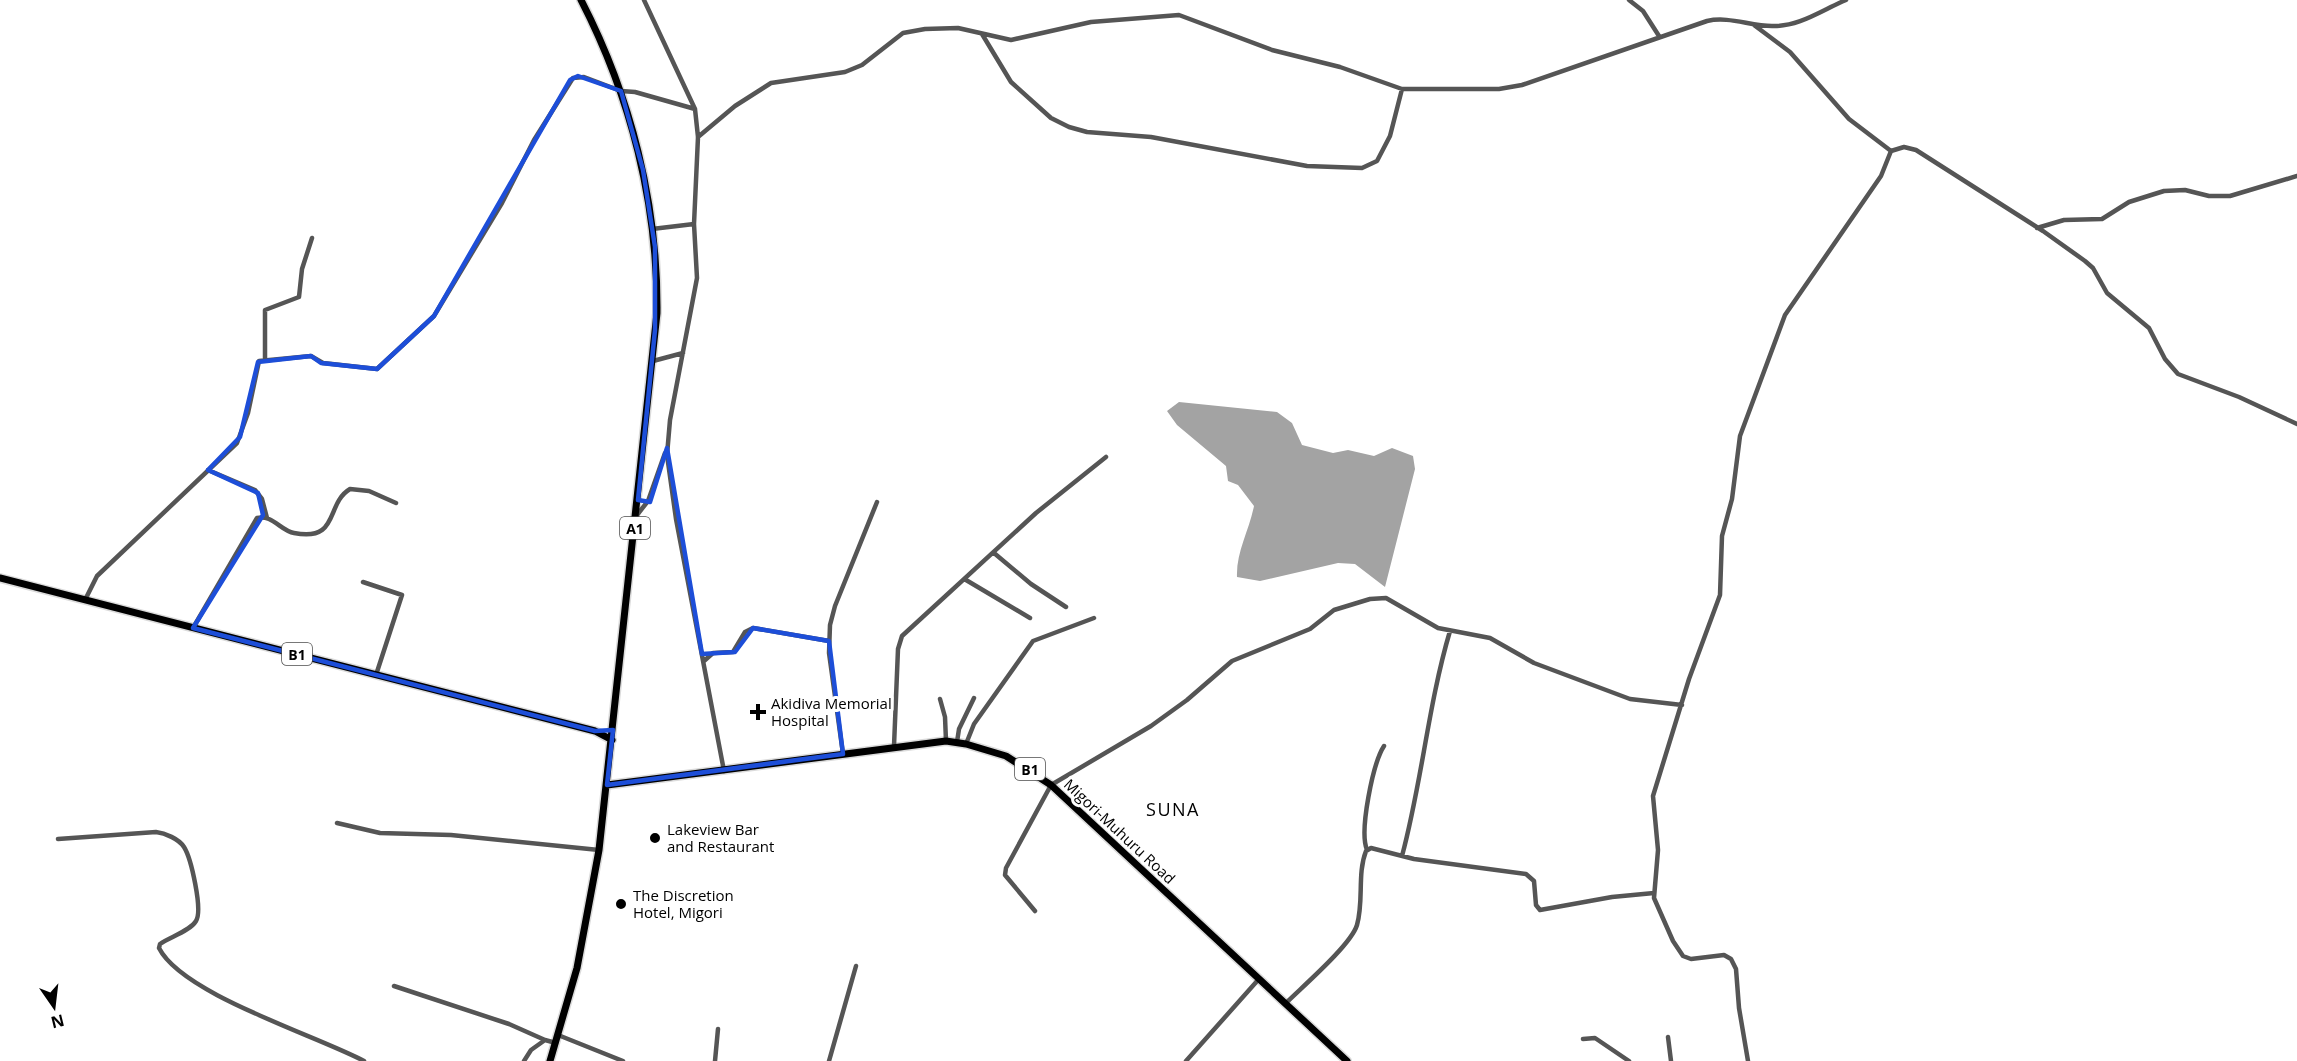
<svg xmlns="http://www.w3.org/2000/svg" width="2297" height="1061" viewBox="0 0 2297 1061" font-family="'Open Sans',sans-serif">
<style>
.water{fill:#a3a3a3}
.lines{fill:none;stroke-linecap:round;stroke-linejoin:round}
.highway-casing{stroke:#dbdbdb;stroke-width:10}
.minor{stroke:#555;stroke-width:4.5}
.highway{stroke:#000;stroke-width:7}
.marked{fill:none;stroke:#1d4ed8;stroke-width:4.5;stroke-linejoin:round}
.poi-dot{fill:#000;stroke:#fff;stroke-width:2}
.labels{text-anchor:middle;dominant-baseline:central;stroke-width:6;stroke-linejoin:round;paint-order:stroke}
.shield{fill:#fff;stroke:#4c4c4c;stroke-width:1.5}
.shield-label{font-size:14px;font-weight:bold;fill:#000}
.poi-label{font-size:15px;fill:#000;stroke:#fff;text-anchor:start}
.street-label{font-size:15px;fill:#000;stroke:#fff}
.quarter-label{font-size:18px;letter-spacing:1.5px;fill:#000;stroke:#fff}
</style>
<rect width="100%" height="100%" fill="#fff"/>
<!-- water -->
<path class="water" d="M 1179,402 L 1277,412 L 1292,423 L 1302,445 L 1333,453 L 1348,450 L 1374,456 L 1392,448 L 1413,456 L 1415,469 L 1385,587 L 1355,564 L 1338,563 L 1260,581 L 1237,577 C 1236,552 1249,531 1254,506 L 1238,485 L 1228,481 L 1226,466 L 1177,425 L 1167,411 Z"/>
<g class="lines">
<defs>
<path id="highway" d="M 0,578 L 595,731 L 612,740
M 607,785 L 946,741 L 966,744 L 1006,756 L 1051,785 L 1347,1061
M 550,1061 L 577,968 L 599,850 L 657,313 C 658,204 631,97 581,0"/>
</defs>
<!-- highway casing -->
<use href="#highway" class="highway-casing"/>
<!-- minor -->
<path class="minor" d="M 644,0 L 695,109 L 698,137 L 694,224 L 652,229
M 1629,0 L 1643,11 L 1659,36
M 1754,25 L 1790,52 L 1849,119 L 1891,151
M 982,34 L 1011,82 L 1051,118 L 1069,127 L 1087,132 L 1151,137 L 1307,166 L 1362,168 L 1377,161 L 1390,136 L 1402,89
M 698,137 L 735,106 L 771,83 L 845,72 L 862,65 L 903,33 L 925,29 L 958,28 L 1011,40 L 1091,22 L 1179,15 L 1272,50 L 1340,67 L 1402,89 L 1499,89 L 1522,85 L 1707,21 C 1729,16 1750,26 1772,26 C 1799,27 1822,10 1846,0
M 1891,151 L 1904,147 L 1916,150 L 2043,231 L 2085,261 L 2093,268 L 2107,293 L 2149,328 L 2165,359 L 2178,374 L 2239,397 L 2297,424
M 694,224 L 697,278 L 670,420 L 667,455 L 676,519 L 724,771
M 2037,228 L 2064,220 L 2102,219 L 2129,202 L 2164,191 L 2185,190 L 2209,196 L 2230,196 L 2297,176
M 265,359 L 265,310 L 299,297 L 302,269 L 312,238
M 653,361 L 683,353
M 208,470 L 255,490 L 262,499 L 267,518
M 637,515 L 648,501 L 665,453
M 994,553 L 1031,584 L 1066,607
M 966,580 L 1030,618
M 363,582 L 402,595 L 376,675
M 85,600 L 97,576 L 237,443 L 248,413 L 259,361 L 311,356 L 323,363 L 377,369 L 434,316 L 502,203 L 534,140 L 573,78 L 584,77 L 621,91 L 635,92 L 695,109
M 193,628 L 257,518 C 272,514 281,531 294,533 C 340,542 325,504 350,489 L 369,491 L 396,503
M 704,661 L 713,653 L 733,652 L 745,632 L 753,628 L 829,641
M 940,699 L 945,717 L 946,741
M 957,742 L 959,729 L 974,698
M 966,744 L 974,724 L 1033,641 L 1094,618
M 894,746 L 898,649 L 902,636 L 1036,513 L 1106,457
M 843,754 L 829,653 L 830,625 L 835,606 L 877,502
M 337,823 L 380,833 L 451,835 L 599,850
M 58,839 L 156,832 C 165,833 179,839 184,847 C 191,858 203,910 196,921 C 190,931 170,937 160,944 L 159,948 C 182,994 315,1035 364,1061
M 1367,850 C 1359,831 1373,763 1384,746
M 1402,856 C 1422,782 1428,705 1450,631
M 1035,911 L 1005,875 L 1006,868 L 1051,785 L 1151,726 L 1187,700 L 1232,661 L 1310,629 L 1334,610 L 1370,599 L 1386,598 L 1438,628 L 1490,638 L 1534,663 L 1630,699 L 1682,705
M 394,986 L 509,1024 L 545,1040
M 1285,1004 C 1302,987 1351,945 1357,925 C 1364,901 1357,874 1366,851 L 1371,848 L 1414,859 L 1526,874 L 1534,881 L 1536,905 L 1540,910 L 1612,897 L 1654,893
M 558,1035 L 623,1061
M 1668,1037 L 1671,1061
M 1583,1039 L 1595,1038 L 1629,1061
M 524,1061 L 531,1050 L 545,1040 L 556,1043
M 715,1061 L 718,1029
M 829,1061 L 856,966
M 1186,1061 L 1258,980
M 1748,1061 L 1739,1008 L 1736,969 L 1731,959 L 1724,955 L 1691,959 L 1683,956 L 1673,941 L 1654,898 L 1658,850 L 1653,796 L 1689,679 L 1720,595 L 1722,536 L 1732,499 L 1740,436 L 1785,315 L 1881,176 L 1891,151"/>
<!-- highway -->
<use href="#highway" class="highway"/>
</g>
<!-- marked area -->
<path class="marked" d="M 578,76 L 621,91 L 643,170 L 655,247 L 655,330 L 638,500 L 650,502 L 667,448 L 702,654 L 735,652 L 753,628 L 829,641 L 843,754 L 607,785 L 613,730 L 595,731 L 193,628 L 263,515 L 258,493 L 208,470 L 240,437 L 258,362 L 311,356 L 321,363 L 377,369 L 434,316 L 570,80 Z"/>
<!-- markers -->
<g class="poi-dot">
<path d="M755 703h6v6h6v6h-6v6h-6v-6h-6v-6h6z"/>
<circle cx="655" cy="838" r="6"/>
<circle cx="621" cy="904" r="6"/>
</g>
<g class="labels">
<!-- shield labels -->
<g class="shield">
<rect x="620" y="517" width="30" height="22" rx="4.5"/>
<rect x="282" y="643" width="30" height="22" rx="4.5"/>
<rect x="1015" y="758" width="30" height="22" rx="4.5"/>
</g>
<g class="shield-label">
<text x="635" y="528">A1</text>
<text x="297" y="654">B1</text>
<text x="1030" y="769">B1</text>
</g>
<!-- poi labels -->
<g class="poi-label">
<text x="771" y="703">Akidiva Memorial<tspan x="771" dy="17">Hospital</tspan></text>
<text x="667" y="829">Lakeview Bar<tspan x="667" dy="17">and Restaurant</tspan></text>
<text x="633" y="895">The Discretion<tspan x="633" dy="17">Hotel, Migori</tspan></text>
</g>
<!-- street labels -->
<g class="street-label">
<text transform="translate(1120 831) rotate(43)">Migori-Muhuru Road</text>
</g>
<!-- quarter labels -->
<g class="quarter-label">
<text x="1173" y="809">SUNA</text>
</g>
</g>
<!-- north arrow -->
<g transform="translate(54 1007) rotate(166)" stroke="#ffffff" stroke-width="4.5" paint-order="stroke">
<path d="M0-4.5L10 22L0 15L-10 22Z" fill="#000000"/>
<text y="-9" font-size="16" font-weight="bold" text-anchor="middle" fill="#000000">N</text>
</g>
</svg>
